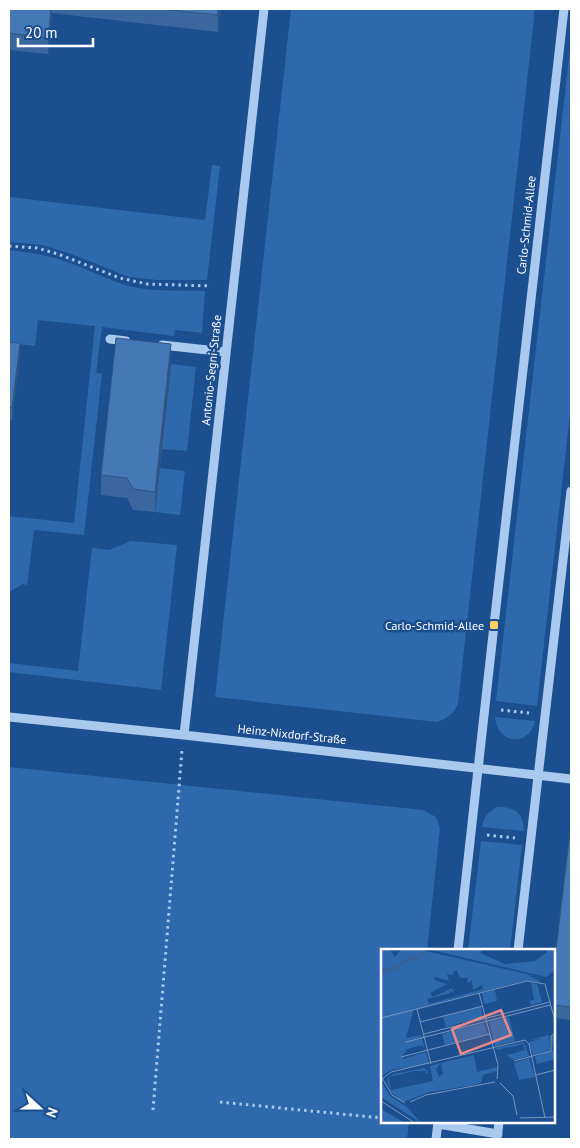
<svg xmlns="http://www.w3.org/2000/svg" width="580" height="1148" viewBox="0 0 580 1148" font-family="'PT Sans',sans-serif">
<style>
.green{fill:#2e69ad}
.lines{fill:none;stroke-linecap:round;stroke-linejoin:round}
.path{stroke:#a9c9ee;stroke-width:3;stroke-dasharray:2.5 4;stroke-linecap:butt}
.minor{stroke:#a9c9ee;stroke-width:9}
.wall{fill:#3a679d}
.shaded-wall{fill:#305480}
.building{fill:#4478b7;stroke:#305480}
.poi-dot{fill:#ffd166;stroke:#1b4f8f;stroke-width:2}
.labels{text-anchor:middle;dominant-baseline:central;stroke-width:5;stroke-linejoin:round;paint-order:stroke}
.street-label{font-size:12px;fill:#fff;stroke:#1b4f8f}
.poi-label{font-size:12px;fill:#fff;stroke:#1b4f8f;text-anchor:end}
.inset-river{fill:none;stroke:#3c6290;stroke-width:2.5}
.inset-road{fill:none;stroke:#7695bc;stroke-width:1}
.view{fill:#e88989;fill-opacity:0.15;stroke:#e88989;stroke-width:2.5}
.inset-edge{fill:none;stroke:#fff;stroke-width:2.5}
</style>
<rect width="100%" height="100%" fill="#1b4f8f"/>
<!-- green -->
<path class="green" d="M 291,9 L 535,9 L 458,704 C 453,714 448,718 437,722 L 215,697 Z
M 571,40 L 571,405 L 537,706 L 496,701 Z
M 212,165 L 220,166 L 207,280 L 157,280 L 129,277 L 74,255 L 43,245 L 9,242 L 9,197 L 205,220 Z
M 9,250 C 25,252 42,254 58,259 C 82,266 104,279 129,286 C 152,292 182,290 205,291 L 202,333 L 175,330 L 174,336 L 102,327 L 96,373 L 102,374 L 84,535 L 34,530 L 27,585 L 23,584 L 9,592 L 9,516 L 74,523 L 95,326 L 38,320 L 35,346 L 9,343 Z
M 171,364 L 196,367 L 187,451 L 162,449 Z
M 160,468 L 185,471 L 180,515 L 155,512 Z
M 131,541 L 177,545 L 161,690 L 9,672 L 9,663 L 78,671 L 92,548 L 109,550 Z
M 495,717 L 535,721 C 529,748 497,744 495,717 Z
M 9,767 L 423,810 L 436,817 L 440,829 L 427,950 L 382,950 L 382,1122 L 409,1122 L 407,1139 L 9,1139 Z
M 498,807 C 515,807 524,813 524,831 L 482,827 C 484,816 488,811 498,807 Z
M 481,841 L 522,845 L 510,950 L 468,950 Z"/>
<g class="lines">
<!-- path -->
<path class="path" d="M 9,246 L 37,248 L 58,254 L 120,278 L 147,284 L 211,286
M 501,710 L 529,713
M 487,835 L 515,838
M 220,1102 L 382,1118
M 153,1110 L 182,750"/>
<!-- minor -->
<path class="minor" d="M 110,339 L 126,341
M 162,345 L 226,352
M 9,717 L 184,735 L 571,779
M 184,735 L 264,9
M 458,950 L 494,625 L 564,9
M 518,950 L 571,491
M 438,1124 L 498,1134
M 436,1139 L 438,1122
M 497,1139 L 499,1122"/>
</g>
<!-- wall -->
<path class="wall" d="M 9,9 L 220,9 L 218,32 L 52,13 L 48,54 L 9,50 Z
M 9,332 L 10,342 L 20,356 L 12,420 L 9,420 Z
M 171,364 L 155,512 L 133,510 L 127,498 L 101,495 L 101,475 Z
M 571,824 L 571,1020 L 554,1018 L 554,966 Z"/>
<!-- shaded-wall -->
<path class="shaded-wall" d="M 51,9 L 52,9 L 52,13 L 48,54 L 48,38 Z
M 218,9 L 220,9 L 218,32 Z
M 20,343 L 20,356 L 12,420 L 12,408 Z
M 171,344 L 171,364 L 155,512 L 155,492 Z"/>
<!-- building -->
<path class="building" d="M 9,9 L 51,9 L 48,38 L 9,33 Z
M 161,9 L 218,9 L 218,15 Z
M 9,332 L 10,332 L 9,341 Z
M 116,338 L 171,344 L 155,492 L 133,489 L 127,478 L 101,475 Z
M 9,342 L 20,343 L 12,408 L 9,407 Z
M 571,824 L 571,1007 L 554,1005 L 554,966 Z"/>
<!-- markers -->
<rect class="poi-dot" x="489" y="620" width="10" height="10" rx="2.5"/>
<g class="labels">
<!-- street labels -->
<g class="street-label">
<text transform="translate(526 225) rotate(-84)">Carlo-Schmid-Allee</text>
<text transform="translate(211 370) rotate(-84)">Antonio-Segni-Straße</text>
<text transform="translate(292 734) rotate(6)">Heinz-Nixdorf-Straße</text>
</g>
<!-- poi labels -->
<g class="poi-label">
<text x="484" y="625">Carlo-Schmid-Allee</text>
</g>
</g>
<!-- overview -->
<g transform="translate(381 949)">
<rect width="174" height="174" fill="#1b4f8f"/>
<path d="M 0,0 L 9,0 L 14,8 L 20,0 L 36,0 L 163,29 L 147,26 L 161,33 L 143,32 L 33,60 L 25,89 L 40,86 L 44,101 L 41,96 L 23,101 L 26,101 L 21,107 L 22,110 L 45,103 L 48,115 L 10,121 L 2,126 L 0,20 L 5,19 L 0,19 ZM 73,22 L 76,22 L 79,29 L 87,29 L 86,32 L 88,34 L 91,31 L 92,41 L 101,36 L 102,40 L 48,55 L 46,50 L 70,44 L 67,41 L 73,44 L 71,39 L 52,48 L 49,44 L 66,35 L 53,31 L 54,28 L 68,32 L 66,25 L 72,26 ZM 47,0 L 103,0 L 99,4 L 124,15 L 154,12 L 166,3 L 165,0 L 174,0 L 174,21 L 165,28 ZM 150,34 L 156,35 L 161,53 L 150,56 L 148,52 L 153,51 ZM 114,41 L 116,52 L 103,55 L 101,44 ZM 100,58 L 102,68 L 65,78 L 62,68 ZM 128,68 L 134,92 L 114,97 L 108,73 ZM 103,74 L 107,85 L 64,96 L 61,85 ZM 174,85 L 174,110 L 156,115 L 154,108 L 172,101 L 170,88 ZM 168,86 L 169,101 L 152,106 L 148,93 L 159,90 L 148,91 ZM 143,93 L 148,107 L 132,111 L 126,106 L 144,101 L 142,95 L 127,99 L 126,98 L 116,101 L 115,99 ZM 93,106 L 96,123 L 116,118 L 116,122 L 102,126 L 100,134 L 79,139 L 93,136 L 49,143 L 22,153 L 11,144 L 9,140 L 6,131 L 7,129 L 9,127 L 13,125 L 44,119 L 47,124 L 44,125 L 45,122 L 34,122 L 8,128 L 10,141 L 52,132 L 49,117 L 60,114 L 55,120 L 58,128 L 62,125 L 60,114 ZM 148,109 L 154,128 L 138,131 L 133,114 ZM 2,135 L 9,147 L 26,158 L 40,174 L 0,148 ZM 0,160 L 24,174 L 0,174 Z" fill="#2e69ad" fill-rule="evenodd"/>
<path class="inset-river" d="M 0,21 L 12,21 L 29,9 L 39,8 L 42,3"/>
<path class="inset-road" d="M 98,44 L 117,116 L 116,130M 36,60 L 50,115M 0,69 L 146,32 L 164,35 L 174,72M 39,73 L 102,57M 43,85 L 169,53M 25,93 L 169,56M 20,108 L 109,85M 133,112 L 170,102 L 170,87 L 174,84M 155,126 L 174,121M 0,127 L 11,146 L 24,154M 1,130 L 10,123 L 144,91 L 148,95 L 164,169M 119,134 L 132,147 L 136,166M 0,152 L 34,174M 29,153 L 45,146 L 114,133M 139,169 L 174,168"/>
<path class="view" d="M 120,61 L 130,86 L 80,105 L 71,80 Z"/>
<rect width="174" height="174" class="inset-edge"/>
</g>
<!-- border -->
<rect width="580" height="1148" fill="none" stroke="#ffffff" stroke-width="20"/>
<!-- north arrow -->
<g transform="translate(40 1108) rotate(111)" stroke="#1b4f8f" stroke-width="4" paint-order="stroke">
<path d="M0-4L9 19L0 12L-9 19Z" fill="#ffffff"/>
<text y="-8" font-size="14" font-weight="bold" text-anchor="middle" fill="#ffffff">N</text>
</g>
<!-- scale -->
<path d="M18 38v8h75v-8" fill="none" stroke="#ffffff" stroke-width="2.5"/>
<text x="25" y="38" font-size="15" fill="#ffffff" stroke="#1b4f8f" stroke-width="4" paint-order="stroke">20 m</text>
</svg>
